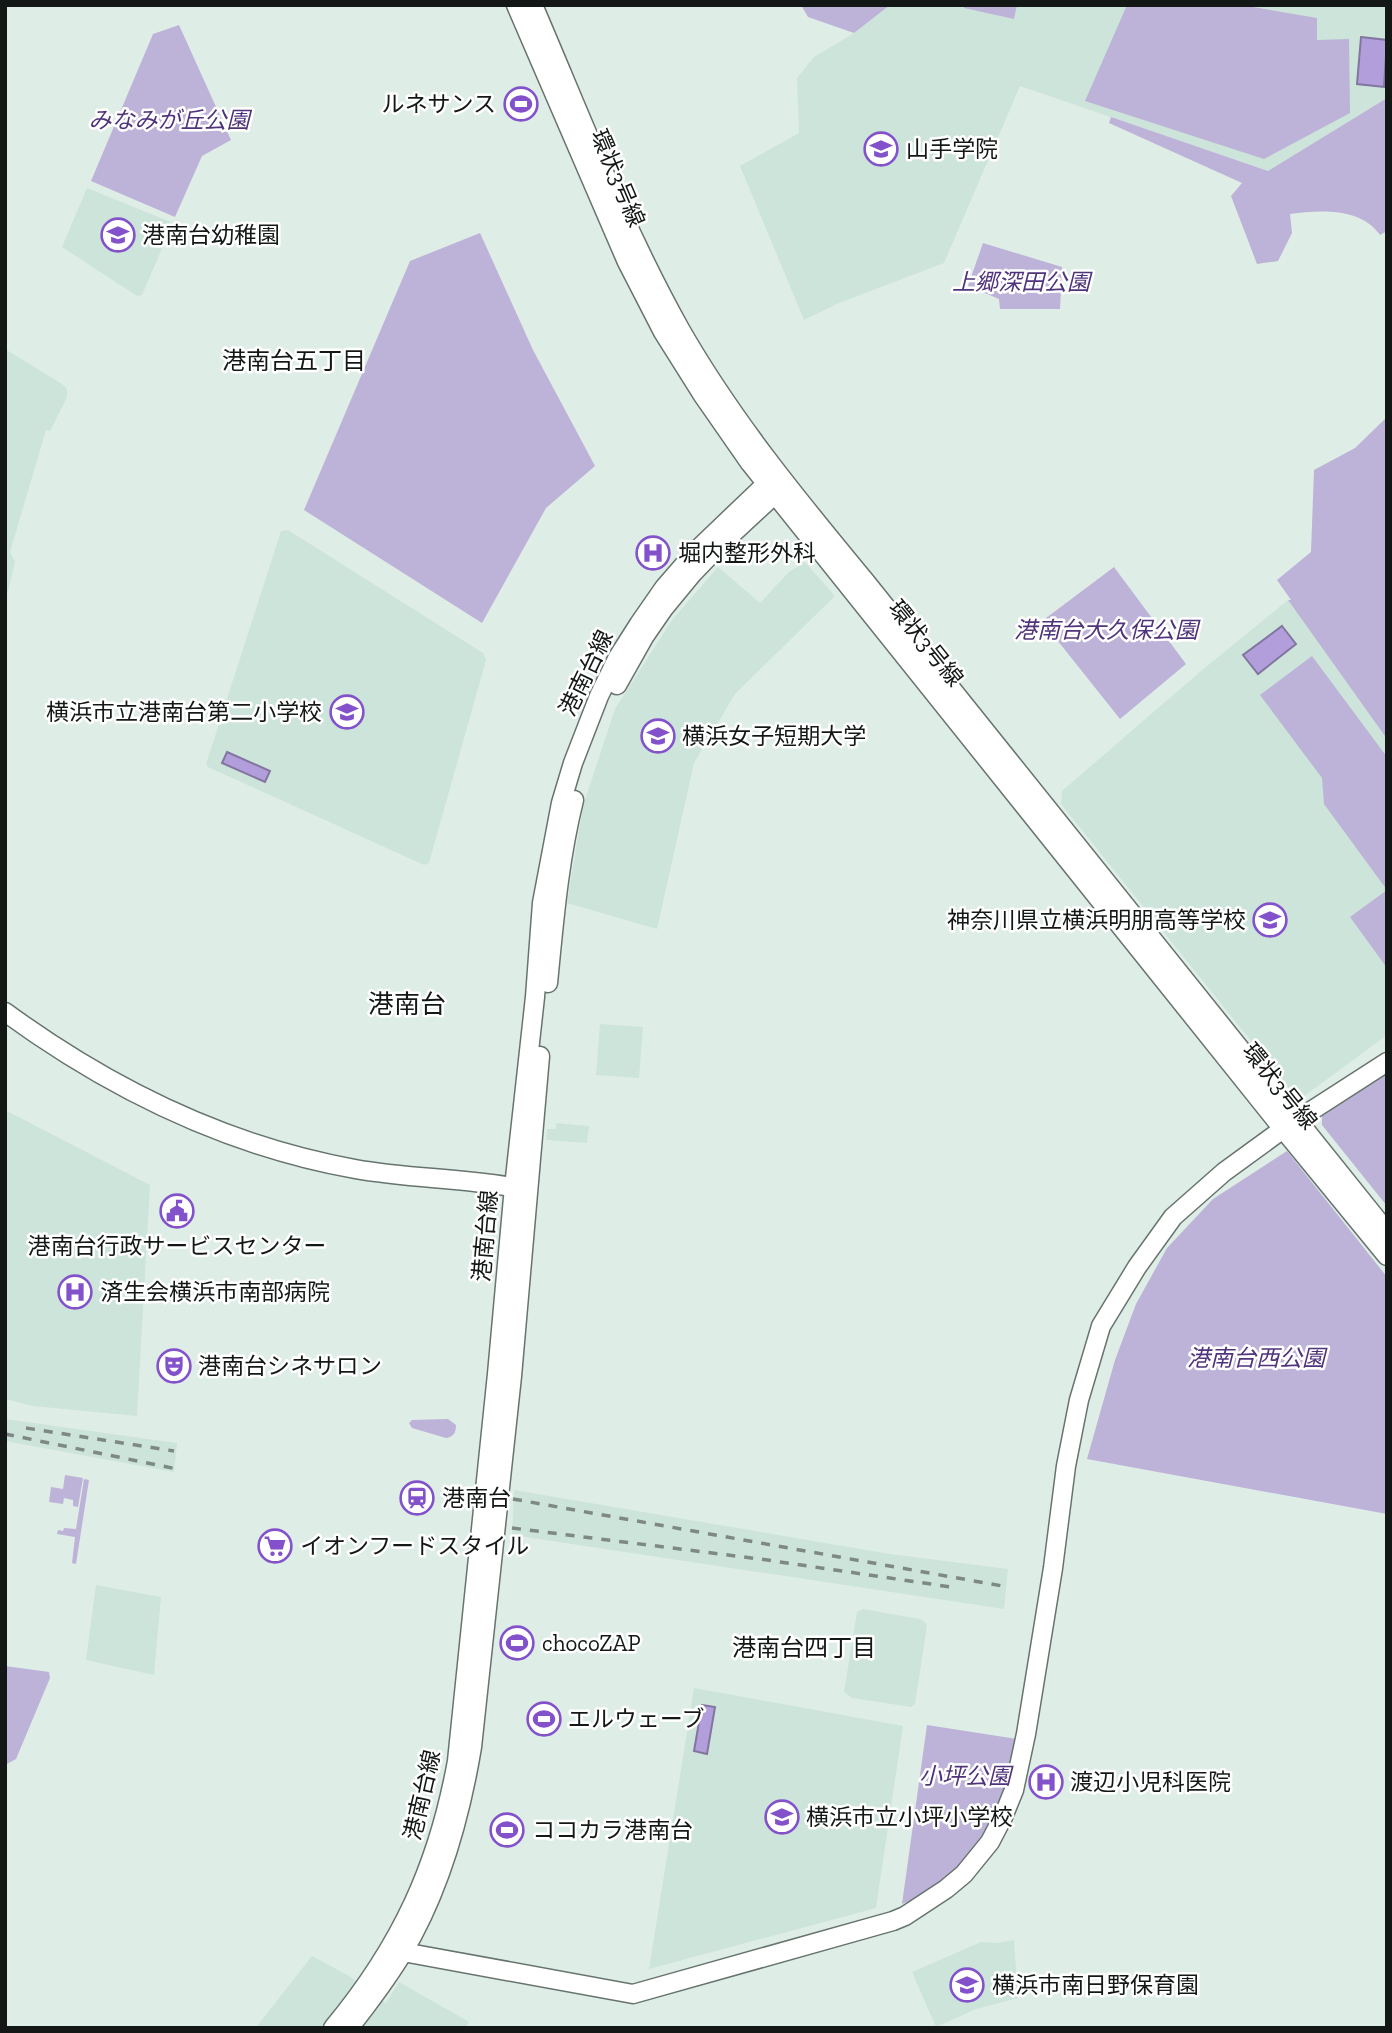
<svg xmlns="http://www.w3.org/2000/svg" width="1392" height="2033" viewBox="0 0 1392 2033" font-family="'Zilla Slab','Noto Sans JP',serif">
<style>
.built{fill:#cde4da}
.green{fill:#bdb2d8}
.water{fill:#b29edb;stroke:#8276a0;stroke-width:2}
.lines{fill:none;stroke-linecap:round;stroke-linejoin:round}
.secondary-casing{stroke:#67746e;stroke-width:21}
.secondary{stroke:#fff;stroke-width:18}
.rail{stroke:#7e8884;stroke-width:3.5;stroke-dasharray:9 9;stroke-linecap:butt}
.labels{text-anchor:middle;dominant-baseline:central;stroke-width:5;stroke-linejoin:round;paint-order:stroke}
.poi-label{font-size:23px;fill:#131816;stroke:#fff;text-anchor:start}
.park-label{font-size:23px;font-style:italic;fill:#4f337b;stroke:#fff}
.street-label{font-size:23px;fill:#131816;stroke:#fff}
.neighbourhood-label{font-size:24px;fill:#131816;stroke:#fff}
.quarter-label{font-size:26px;fill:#131816;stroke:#fff}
</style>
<rect width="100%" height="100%" fill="#dfede7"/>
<!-- built -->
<path class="built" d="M 890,5 L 1387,5 L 1387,98 L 1268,171 L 1020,86 L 944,263 L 839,303 L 804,320 L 740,166 L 799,133 L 797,78 L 814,57 L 854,33 Z
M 87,188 L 173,223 L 142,295 L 137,296 L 62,247 Z
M 5,349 L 62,384 L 67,389 L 67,397 L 50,431 L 46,430 L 10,552 L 15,562 L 5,603 Z
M 288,530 L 483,653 L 486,660 L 429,863 L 424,865 L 208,767 L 206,764 L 281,531 Z
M 805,562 L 835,596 L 735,694 L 694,763 L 657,929 L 567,903 L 583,806 L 615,709 L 672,620 L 718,567 L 760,603 L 789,572 Z
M 1288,600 L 1387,739 L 1387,1035 L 1303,1097 L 1296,1097 L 1061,804 L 1062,791 L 1201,671 Z
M 600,1024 L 643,1027 L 639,1078 L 596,1075 Z
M 5,1110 L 150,1185 L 137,1416 L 33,1406 L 5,1399 Z
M 556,1123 L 589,1126 L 587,1143 L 546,1140 L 547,1129 L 556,1129 Z
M 5,1419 L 177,1443 L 174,1472 L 5,1441 Z
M 514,1490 L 890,1554 L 1008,1569 L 1004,1609 L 512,1535 Z
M 96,1585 L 161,1597 L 154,1675 L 86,1660 Z
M 863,1609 L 920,1619 L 926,1623 L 927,1626 L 915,1704 L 911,1707 L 852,1698 L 844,1692 L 857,1612 Z
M 694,1688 L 903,1726 L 876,1908 L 649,1969 Z
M 1014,1940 L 1018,1998 L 976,2009 L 936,2027 L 912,1972 L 981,1942 L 997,1943 Z
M 312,1956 L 349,1976 L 386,2003 L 399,1982 L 469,2022 L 465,2028 L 261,2028 L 258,2025 Z"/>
<!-- green -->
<path class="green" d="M 801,5 L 890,5 L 854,33 L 808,17 Z
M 965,5 L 1017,5 L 1014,19 L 964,8 Z
M 1127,5 L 1241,5 L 1317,18 L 1317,40 L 1349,39 L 1350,113 L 1264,159 L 1085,101 Z
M 179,25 L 231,140 L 202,156 L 175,217 L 91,181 L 153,34 Z
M 1387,98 L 1387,231 L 1380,235 C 1361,207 1319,210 1290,214 L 1292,233 L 1278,261 L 1257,264 L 1231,196 L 1242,183 L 1109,123 L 1111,117 L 1268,171 Z
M 480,233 L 533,350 L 595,466 L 546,508 L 482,623 L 304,510 L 410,261 Z
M 983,243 L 1062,267 L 1060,309 L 1000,309 L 999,299 L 968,286 Z
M 1387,417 L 1387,739 L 1288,600 L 1291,600 L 1277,580 L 1311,552 L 1314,470 L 1355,448 Z
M 1114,567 L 1186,664 L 1120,719 L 1042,621 Z
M 1312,656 L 1387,757 L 1387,890 L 1324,804 L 1322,778 L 1260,695 Z
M 1387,890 L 1387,968 L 1350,917 Z
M 1387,1074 L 1387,1206 L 1322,1125 L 1322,1116 Z
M 1287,1151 L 1387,1277 L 1387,1514 L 1087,1459 L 1115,1360 L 1136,1304 L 1167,1248 L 1213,1199 Z
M 448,1419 L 456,1425 C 456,1432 454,1437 446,1438 L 412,1428 L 409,1423 L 412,1420 Z
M 65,1475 L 83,1478 L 78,1507 L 73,1506 L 73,1500 L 64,1498 L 63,1504 L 49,1502 L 51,1487 L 63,1489 Z
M 84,1479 L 89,1480 L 76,1564 L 72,1563 L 75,1537 L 57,1534 L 58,1530 L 63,1531 L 64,1528 L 76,1529 Z
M 5,1666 L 49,1672 L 50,1678 L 16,1759 L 5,1765 Z
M 927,1725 L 1017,1739 C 1012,1767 1008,1798 994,1822 C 973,1858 941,1889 902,1904 Z"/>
<!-- water -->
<path class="water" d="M 1361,37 L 1387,40 L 1384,87 L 1357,84 Z
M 1282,626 L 1296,644 L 1258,674 L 1243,655 Z
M 227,752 L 270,771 L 265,782 L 222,763 Z
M 702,1705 L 715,1707 L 707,1754 L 694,1751 Z"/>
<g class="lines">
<defs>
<path id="secondary" d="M 516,5 L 627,262 L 663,332 L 702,394 L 750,463 L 1283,1129 L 1387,1256
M 533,5 C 580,114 622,225 680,329 C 732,420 798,500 865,581 L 1387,1232
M 617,685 L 644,637 L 664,608 L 692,574 L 718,547 L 774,495 L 780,479
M 548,983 C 554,922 559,860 574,800
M 5,1012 C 109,1088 227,1146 355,1169 C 410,1179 468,1178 523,1189
M 403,1952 L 633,1994 L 893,1921 L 905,1916 L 946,1889 L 964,1874 L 990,1842 L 1003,1817 L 1014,1790 L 1026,1734 L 1053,1568 L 1066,1466 L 1079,1400 L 1101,1326 L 1137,1267 L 1173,1217 L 1224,1172 L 1283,1129 L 1387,1062
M 333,2028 C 401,1946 438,1866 457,1761 L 497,1374 L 514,1187 L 535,997 L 542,903 L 561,803 L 573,763 L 599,696 L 618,657 L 639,624 L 664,588 L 697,550 L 766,484 L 780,479
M 349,2028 C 368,2004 386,1980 402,1954 C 440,1891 460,1819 472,1747 L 512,1376 L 540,1056"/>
</defs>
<!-- secondary casing -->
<use href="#secondary" class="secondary-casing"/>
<!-- secondary -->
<use href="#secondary" class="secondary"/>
<!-- rail -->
<path class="rail" d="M 26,1428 L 174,1451
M 5,1434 L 177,1469
M 513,1499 L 1008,1587
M 512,1528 L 760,1559 L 951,1587"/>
</g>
<!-- icons -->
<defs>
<symbol id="stadium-ring" viewBox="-11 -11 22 22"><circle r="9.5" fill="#fff" stroke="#8352cb" stroke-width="1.5"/><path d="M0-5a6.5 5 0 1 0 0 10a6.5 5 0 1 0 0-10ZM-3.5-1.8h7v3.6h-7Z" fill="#8352cb"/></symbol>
<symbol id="school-ring" viewBox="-11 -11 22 22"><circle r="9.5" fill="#fff" stroke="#8352cb" stroke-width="1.5"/><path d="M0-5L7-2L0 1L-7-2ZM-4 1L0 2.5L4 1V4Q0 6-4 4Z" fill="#8352cb"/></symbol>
<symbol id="hospital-ring" viewBox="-11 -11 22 22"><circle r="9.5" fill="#fff" stroke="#8352cb" stroke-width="1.5"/><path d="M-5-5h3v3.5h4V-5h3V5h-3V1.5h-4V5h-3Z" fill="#8352cb"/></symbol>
<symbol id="university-ring" viewBox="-11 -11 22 22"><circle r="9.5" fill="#fff" stroke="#8352cb" stroke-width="1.5"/><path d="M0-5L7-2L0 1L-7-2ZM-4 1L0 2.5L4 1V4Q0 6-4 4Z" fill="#8352cb"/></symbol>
<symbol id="civic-ring" viewBox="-11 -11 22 22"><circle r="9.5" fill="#fff" stroke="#8352cb" stroke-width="1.5"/><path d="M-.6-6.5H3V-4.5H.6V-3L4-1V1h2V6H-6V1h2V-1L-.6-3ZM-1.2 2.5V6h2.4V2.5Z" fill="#8352cb"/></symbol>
<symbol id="theatre-ring" viewBox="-11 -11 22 22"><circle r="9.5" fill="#fff" stroke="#8352cb" stroke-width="1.5"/><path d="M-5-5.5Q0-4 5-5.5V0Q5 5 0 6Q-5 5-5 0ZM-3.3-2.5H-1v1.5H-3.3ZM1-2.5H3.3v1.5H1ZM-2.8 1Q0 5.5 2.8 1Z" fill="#8352cb"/></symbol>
<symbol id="station-ring" viewBox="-11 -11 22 22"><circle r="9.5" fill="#fff" stroke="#8352cb" stroke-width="1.5"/><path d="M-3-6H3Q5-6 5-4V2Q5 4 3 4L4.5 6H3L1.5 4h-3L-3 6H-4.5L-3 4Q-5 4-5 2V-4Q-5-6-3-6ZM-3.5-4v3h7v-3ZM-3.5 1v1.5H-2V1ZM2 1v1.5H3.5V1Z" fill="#8352cb"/></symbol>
<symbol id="supermarket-ring" viewBox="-11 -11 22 22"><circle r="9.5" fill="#fff" stroke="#8352cb" stroke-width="1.5"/><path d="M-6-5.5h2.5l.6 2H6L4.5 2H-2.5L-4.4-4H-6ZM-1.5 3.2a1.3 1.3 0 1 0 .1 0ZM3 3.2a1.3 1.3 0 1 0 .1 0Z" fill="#8352cb"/></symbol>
</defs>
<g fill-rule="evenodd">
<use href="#stadium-ring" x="502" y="85" width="38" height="38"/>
<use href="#school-ring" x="862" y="130" width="38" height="38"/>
<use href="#school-ring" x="99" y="216" width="38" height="38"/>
<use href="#hospital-ring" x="634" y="534" width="38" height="38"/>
<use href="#school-ring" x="328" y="693" width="38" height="38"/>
<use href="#university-ring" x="639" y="717" width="38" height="38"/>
<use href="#school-ring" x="1251" y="901" width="38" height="38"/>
<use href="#civic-ring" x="158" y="1192" width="38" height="38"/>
<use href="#hospital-ring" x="56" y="1273" width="38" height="38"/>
<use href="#theatre-ring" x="155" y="1347" width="38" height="38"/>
<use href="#station-ring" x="398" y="1479" width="38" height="38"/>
<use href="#supermarket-ring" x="256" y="1527" width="38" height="38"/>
<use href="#stadium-ring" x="498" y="1624" width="38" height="38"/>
<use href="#stadium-ring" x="525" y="1700" width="38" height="38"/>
<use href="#hospital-ring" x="1027" y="1763" width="38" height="38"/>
<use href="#school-ring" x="763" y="1798" width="38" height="38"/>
<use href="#stadium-ring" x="488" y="1811" width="38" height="38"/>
<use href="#school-ring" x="948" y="1966" width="38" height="38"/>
</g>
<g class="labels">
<!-- poi labels -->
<g class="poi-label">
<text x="496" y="104" text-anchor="end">ルネサンス</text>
<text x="906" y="149">山手学院</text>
<text x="142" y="235">港南台幼稚園</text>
<text x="678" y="553">堀内整形外科</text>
<text x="322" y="712" text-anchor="end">横浜市立港南台第二小学校</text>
<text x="682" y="736">横浜女子短期大学</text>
<text x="1246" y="920" text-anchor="end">神奈川県立横浜明朋高等学校</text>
<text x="177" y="1246" text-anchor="middle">港南台行政サービスセンター</text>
<text x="100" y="1292">済生会横浜市南部病院</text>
<text x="198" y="1366">港南台シネサロン</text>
<text x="442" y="1498">港南台</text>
<text x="300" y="1546">イオンフードスタイル</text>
<text x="542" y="1643">chocoZAP</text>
<text x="568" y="1719">エルウェーブ</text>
<text x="1070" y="1782">渡辺小児科医院</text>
<text x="806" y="1817">横浜市立小坪小学校</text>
<text x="532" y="1830">ココカラ港南台</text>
<text x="992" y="1985">横浜市南日野保育園</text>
</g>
<!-- park labels -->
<g class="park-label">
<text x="169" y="120">みなみが丘公園</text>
<text x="1021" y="282">上郷深田公園</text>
<text x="1106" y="630">港南台大久保公園</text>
<text x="1256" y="1358">港南台西公園</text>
<text x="965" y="1776">小坪公園</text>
</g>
<!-- street labels -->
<g class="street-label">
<text transform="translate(618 178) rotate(67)">環状3号線</text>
<text transform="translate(926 643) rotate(51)">環状3号線</text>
<text transform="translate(586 673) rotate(-64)">港南台線</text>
<text transform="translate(1280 1086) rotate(51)">環状3号線</text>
<text transform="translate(485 1236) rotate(-85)">港南台線</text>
<text transform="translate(422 1795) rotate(-77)">港南台線</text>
</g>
<!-- neighbourhood labels -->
<g class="neighbourhood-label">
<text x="294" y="360">港南台五丁目</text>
<text x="804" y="1647">港南台四丁目</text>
</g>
<!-- quarter labels -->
<g class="quarter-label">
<text x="407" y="1004">港南台</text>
</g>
</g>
<!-- border -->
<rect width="1392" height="2033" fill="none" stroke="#131816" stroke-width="14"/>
</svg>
